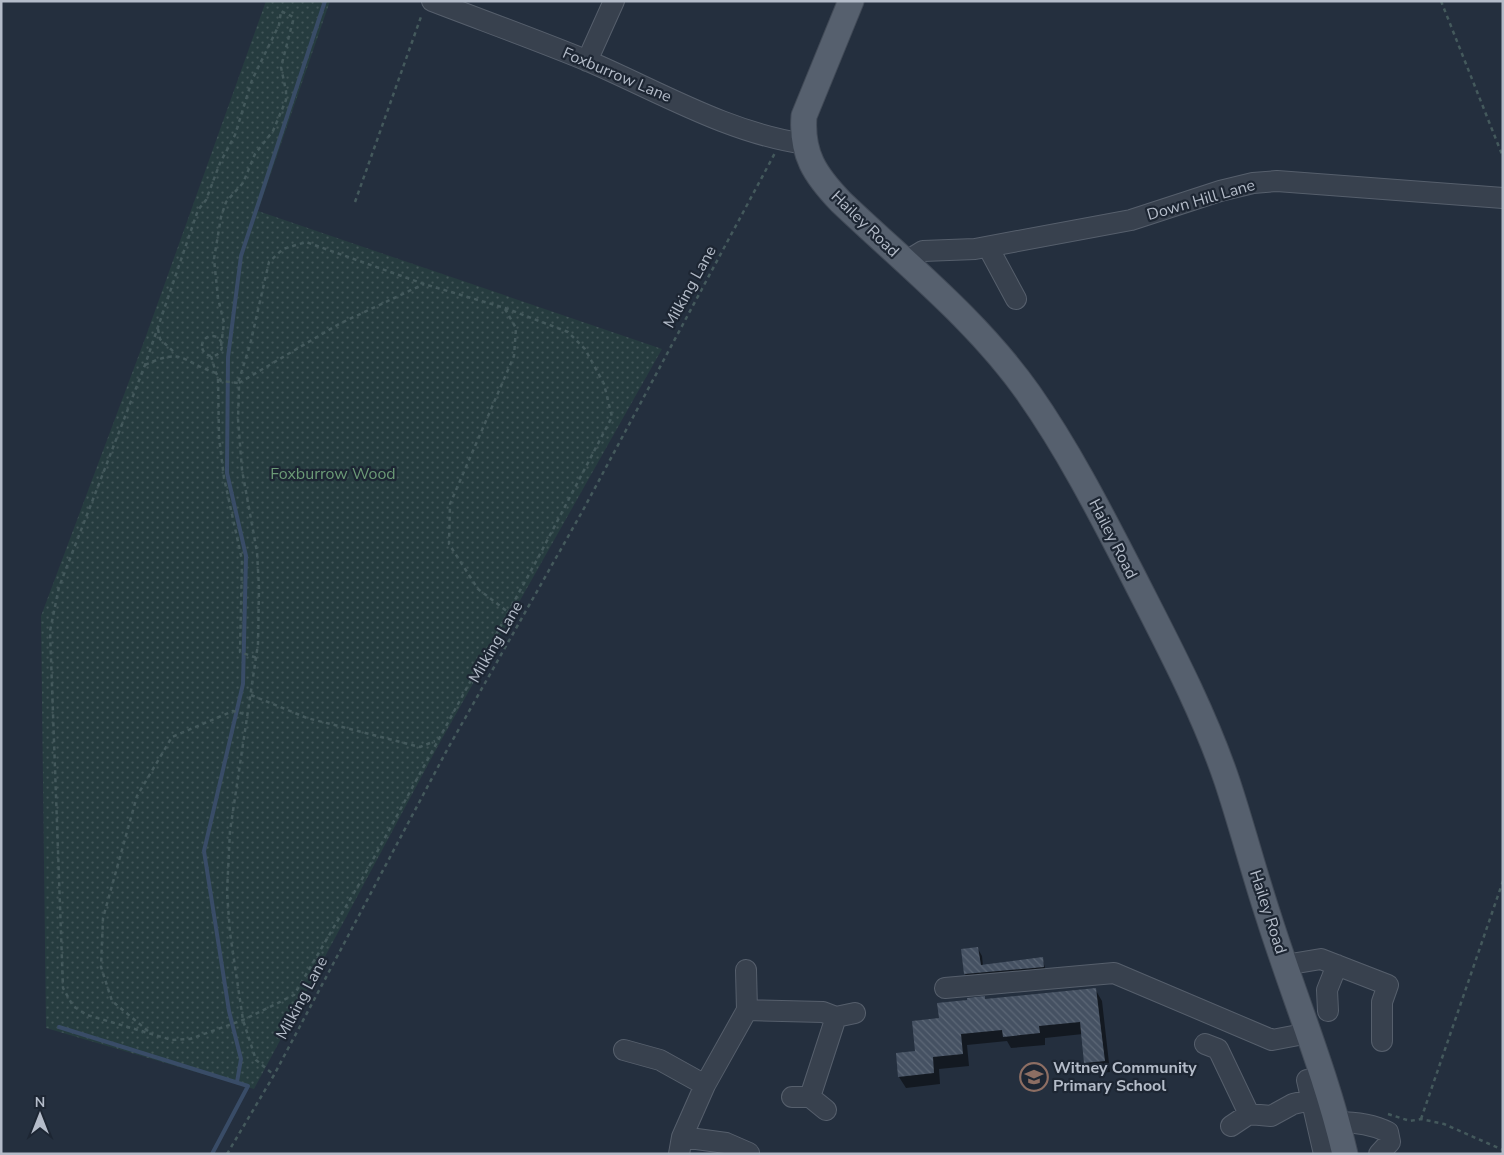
<svg xmlns="http://www.w3.org/2000/svg" width="1504" height="1155" viewBox="0 0 1504 1155" font-family="'Nunito Sans',sans-serif">
<style>
.park{fill:url(#park-dots)}
.shadow{fill:#0007}
.lines{fill:none;stroke-linecap:round;stroke-linejoin:round}
.stream{stroke:#394c67;stroke-width:4}
.building{fill:url(#building-back-hatch)}
.minor-casing{stroke:#565f6c;stroke-width:22}
.major-casing{stroke:#414a57;stroke-width:27}
.path{stroke:#44595c;stroke-width:2.5;stroke-dasharray:4 4;stroke-linecap:butt}
.minor{stroke:#38414e;stroke-width:20}
.major{stroke:#56606e;stroke-width:25}
.labels{text-anchor:middle;dominant-baseline:central;stroke-width:4.5;stroke-linejoin:round;paint-order:stroke}
.street-label{font-size:16px;fill:#b4bcc9;stroke:#1d2633}
.park-label{font-size:16px;fill:#6b9a76;stroke:#1d2633}
.poi-label{font-size:16px;font-weight:bold;fill:#b4bcc9;stroke:#1d2633;text-anchor:start}
</style>
<defs>
<pattern id="park-dots" width="8" height="8" patternUnits="userSpaceOnUse" patternTransform="scale(1.25)"><rect width="8" height="8" fill="#263c3f"/><path d="M2 2h.1M6 6h.1" fill="none" stroke="#435659" stroke-width="1.8" stroke-linecap="round"/></pattern>
<pattern id="building-back-hatch" width="6" height="6" patternUnits="userSpaceOnUse" patternTransform="scale(1.25)"><rect width="6" height="6" fill="#455162"/><path d="M-1 5l2 2M0 0l6 6M5-1l2 2" fill="none" stroke="#5d6877"/></pattern>
</defs>
<rect width="100%" height="100%" fill="#242f3e"/>
<!-- park -->
<path class="park" d="M 266,1 L 330,1 L 258,211 L 662,349 L 439,744 L 254,1089 L 46,1028 L 41,616 L 146,336 Z"/>
<!-- shadow -->
<path class="shadow" d="M 978,949 L 982,956 L 983,966 L 1042,958 L 1047,974 L 969,981 L 965,974 L 962,950 Z
M 1095,989 L 1102,1001 L 1110,1072 L 1092,1074 L 1085,1062 L 1083,1034 L 1045,1038 L 1045,1045 L 1011,1048 L 1007,1041 L 967,1045 L 969,1066 L 939,1069 L 940,1084 L 906,1088 L 899,1077 L 940,1019 L 985,1000 Z"/>
<g class="lines">
<!-- stream -->
<path class="stream" d="M 59,1027 L 248,1086 L 212,1154
M 237,1082 L 241,1059 L 229,1011 L 204,851 L 243,684 L 246,556 L 227,473 L 228,357 L 241,256 L 325,1"/>
</g>
<!-- building -->
<path class="building" d="M 978,947 L 981,965 L 1043,957 L 1044,967 L 964,974 L 961,949 Z
M 1096,988 L 1105,1061 L 1084,1063 L 1080,1022 L 1039,1026 L 1040,1033 L 1003,1037 L 1002,1030 L 961,1034 L 963,1054 L 933,1057 L 934,1073 L 898,1077 L 896,1053 L 915,1051 L 912,1021 L 939,1018 L 937,1003 L 967,1000 L 967,998 L 985,996 L 985,999 Z"/>
<g class="lines">
<defs>
<path id="minor" d="M 432,1 C 484,21 537,40 588,61 C 658,91 728,133 805,144
M 587,61 L 614,1
M 988,247 L 1016,299
M 905,262 L 923,251 L 975,249 L 1131,220 L 1220,191 L 1253,183 L 1277,181 L 1503,198
M 1285,965 L 1321,959 L 1388,985 L 1382,1002 L 1382,1041
M 945,988 L 1114,973 L 1272,1040 L 1309,1033
M 747,1010 L 823,1012 L 836,1017 L 810,1097
M 1328,1011 L 1327,990 L 1337,965
M 836,1017 L 855,1013
M 1205,1044 L 1218,1049 L 1249,1114
M 624,1050 L 660,1060 L 705,1085
M 1307,1080 L 1324,1154
M 792,1097 L 810,1097 L 826,1110
M 1337,1122 C 1355,1122 1372,1124 1388,1132 L 1390,1142 L 1379,1154
M 1231,1126 L 1249,1114 L 1271,1116 L 1293,1104 L 1310,1100
M 682,1137 L 726,1143 L 749,1153
M 679,1154 L 682,1137 L 705,1085 L 747,1010 L 746,970"/>
<path id="major" d="M 851,1 L 804,116 C 801,154 815,175 841,202 C 905,263 978,321 1029,394 C 1069,451 1101,514 1133,576 C 1167,643 1203,710 1227,781 C 1242,826 1254,873 1269,918 C 1294,997 1326,1073 1345,1154"/>
</defs>
<!-- minor casing -->
<use href="#minor" class="minor-casing"/>
<!-- major casing -->
<use href="#major" class="major-casing"/>
<!-- path -->
<path class="path" d="M 1441,1 L 1503,157
M 355,202 L 422,14
M 505,309 L 516,328 L 514,356 L 450,504 L 449,544 L 478,589 L 508,612
M 158,329 L 160,339 L 176,354
M202 346a10 10 0 1 1 20 0a10 10 0 1 1-20 0Z
M 221,346 L 224,323 L 218,298 L 214,259 L 221,217 L 226,202 L 243,183 L 255,154 L 273,131 L 286,100 L 286,91 L 281,67 L 293,21 L 293,17 L 281,11 L 279,25 L 252,80 L 235,135 L 220,163 L 206,200 L 198,210 L 145,365 L 59,587 L 50,631 L 63,988 L 73,1006 L 87,1015 L 172,1040 L 190,1039 L 243,1020 L 294,995 L 365,874 L 539,556 L 612,417 L 604,384 L 585,349 L 568,332 L 505,308 L 424,284 L 306,242 L 283,249 L 269,262 L 250,345 L 238,383
M 211,356 L 216,373 L 221,381 L 238,383 L 239,387 L 238,419 L 242,470 L 257,552 L 259,588 L 258,644 L 230,831 L 227,892 L 230,933 L 243,1020 L 256,1060 L 274,1075
M 145,365 C 184,347 180,361 216,373
M 218,379 L 219,437 L 224,478 L 242,560 L 240,652 L 257,658
M 239,383 L 339,324 L 424,284
M 251,695 L 307,718 L 420,747 L 435,741
M 148,1031 L 112,1001 L 101,967 L 103,918 L 137,796 L 172,737 L 233,711 L 248,715
M 1388,1114 L 1410,1121 L 1421,1119 L 1444,1124 L 1503,1150
M 1421,1119 L 1503,881
M 227,1154 L 274,1075 L 447,750 L 582,512 L 775,153"/>
<!-- minor -->
<use href="#minor" class="minor"/>
<!-- major -->
<use href="#major" class="major"/>
</g>
<!-- icons -->
<defs>
<symbol id="school-ring" viewBox="-11 -11 22 22"><circle r="9.5" fill="#1d2633" stroke="#8d6e63" stroke-width="1.5"/><path d="M0-5L7-2L0 1L-7-2ZM-4 1L0 2.5L4 1V4Q0 6-4 4Z" fill="#8d6e63"/></symbol>
</defs>
<g fill-rule="evenodd">
<use href="#school-ring" x="1018" y="1061" width="32" height="32"/>
</g>
<g class="labels">
<!-- street labels -->
<g class="street-label">
<text transform="translate(617 75) rotate(23)">Foxburrow Lane</text>
<text transform="translate(1201 200) rotate(-16)">Down Hill Lane</text>
<text transform="translate(865 224) rotate(44)">Hailey Road</text>
<text transform="translate(690 287) rotate(-61)">Milking Lane</text>
<text transform="translate(1113 539) rotate(63)">Hailey Road</text>
<text transform="translate(496 642) rotate(-60)">Milking Lane</text>
<text transform="translate(1268 912) rotate(72)">Hailey Road</text>
<text transform="translate(302 998) rotate(-62)">Milking Lane</text>
</g>
<!-- park labels -->
<g class="park-label">
<text x="333" y="474">Foxburrow Wood</text>
</g>
<!-- poi labels -->
<g class="poi-label">
<text x="1053" y="1068">Witney Community<tspan x="1053" dy="18">Primary School</tspan></text>
</g>
</g>
<!-- border -->
<rect width="1504" height="1155" fill="none" stroke="#b4bcc9" stroke-width="5"/>
<!-- north arrow -->
<g transform="translate(40 1115)" stroke="#1d2633" stroke-width="4" paint-order="stroke">
<path d="M0-4L9 19L0 12L-9 19Z" fill="#b4bcc9"/>
<text y="-8" font-size="14" font-weight="bold" text-anchor="middle" fill="#b4bcc9">N</text>
</g>
</svg>
